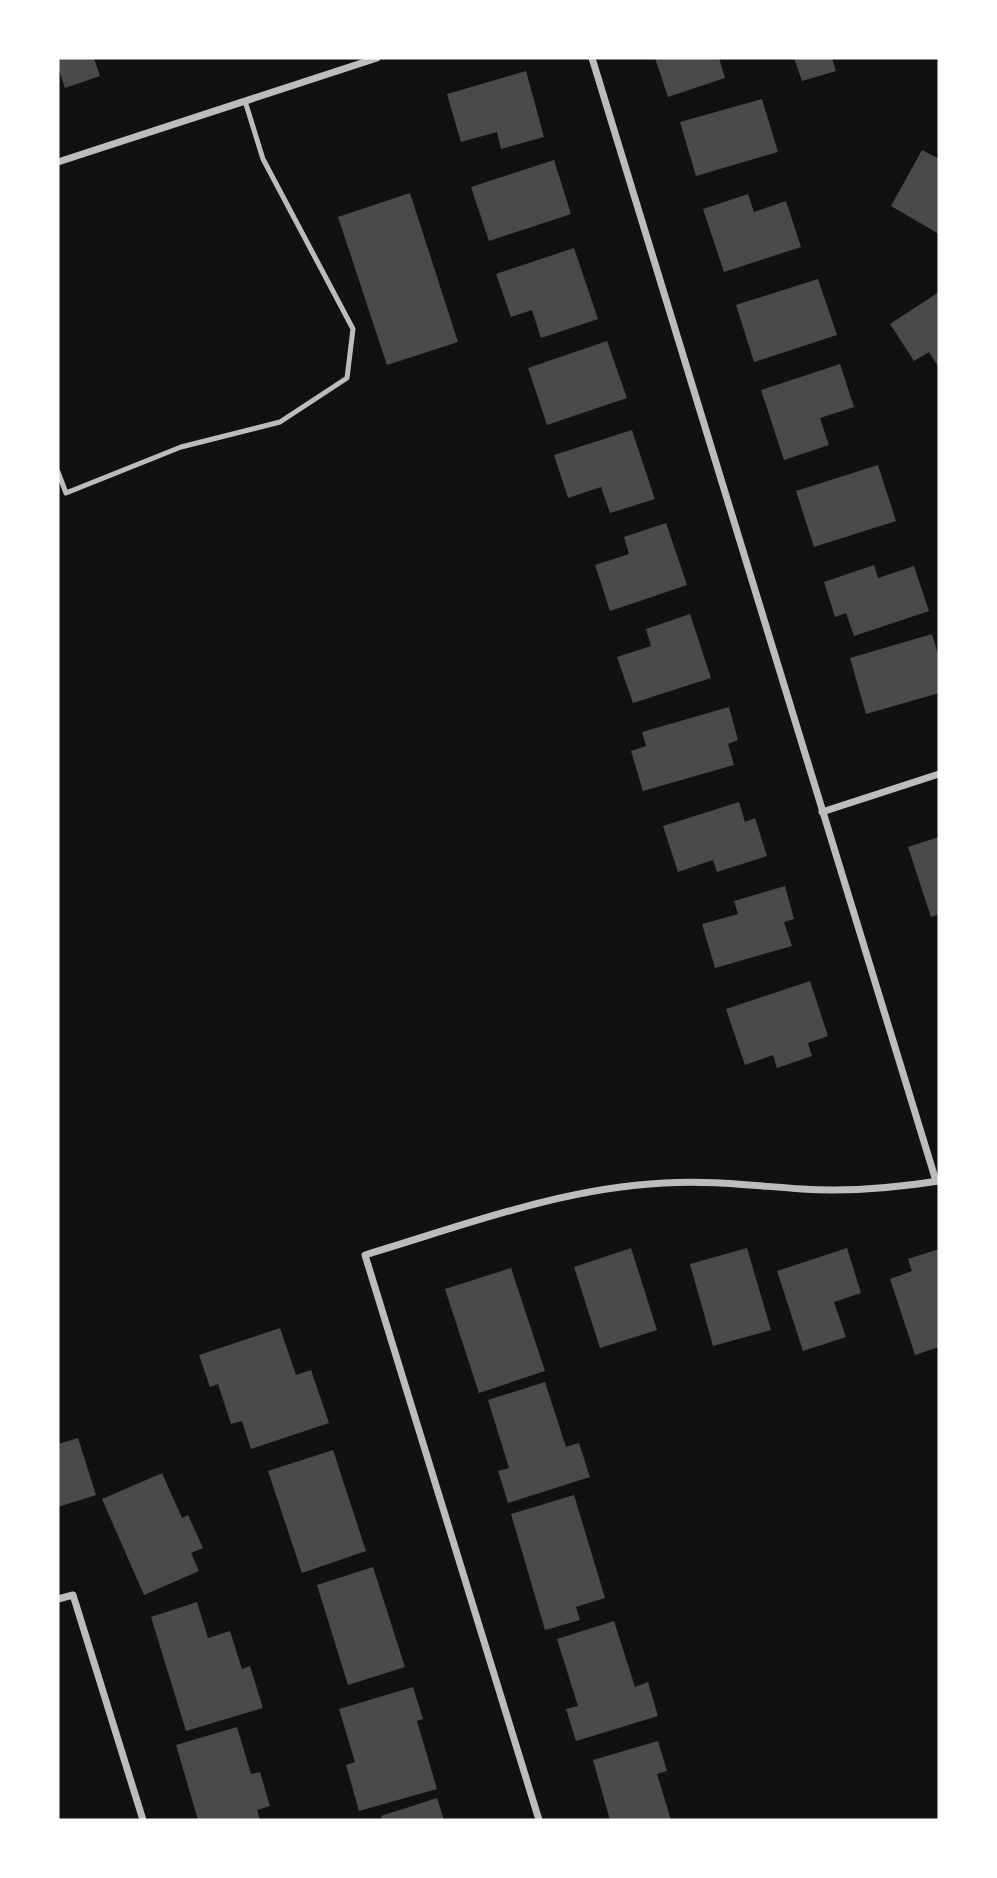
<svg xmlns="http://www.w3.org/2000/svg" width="997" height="1878" viewBox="0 0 997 1878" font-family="'Source Serif 4',serif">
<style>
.building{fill:#4a4a4a}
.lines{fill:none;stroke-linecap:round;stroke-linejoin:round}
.service{stroke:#bcbcbc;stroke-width:5}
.minor{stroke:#bcbcbc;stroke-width:7}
</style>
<rect width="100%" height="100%" fill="#111"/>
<!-- building -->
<path class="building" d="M 58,58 L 94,58 L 100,76 L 65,88 L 58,67 Z
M 655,58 L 719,58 L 725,78 L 668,97 Z
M 794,58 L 832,58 L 836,71 L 802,81 Z
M 526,71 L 544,137 L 501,149 L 497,132 L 461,142 L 447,94 Z
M 762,99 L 778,152 L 696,176 L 680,122 Z
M 922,150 L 939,159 L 939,234 L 891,206 Z
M 554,160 L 571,214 L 489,241 L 471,187 Z
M 410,193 L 458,342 L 387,365 L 338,217 Z
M 748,194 L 754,212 L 786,201 L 801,247 L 724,272 L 703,209 Z
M 574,248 L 598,319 L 541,338 L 532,310 L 511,317 L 496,274 Z
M 818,279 L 837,335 L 754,362 L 736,305 Z
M 939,292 L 939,368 L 929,352 L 914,361 L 890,324 Z
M 607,341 L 627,398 L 547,425 L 528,368 Z
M 840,364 L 854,407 L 820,418 L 829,445 L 784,460 L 761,390 Z
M 632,430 L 655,499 L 610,513 L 601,487 L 568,498 L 554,455 Z
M 878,465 L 896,521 L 814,547 L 796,491 Z
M 666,523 L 687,585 L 610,611 L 595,565 L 629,554 L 624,537 Z
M 874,565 L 878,578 L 914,566 L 929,611 L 854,636 L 846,613 L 835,617 L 824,582 Z
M 690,614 L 711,678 L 633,703 L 617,657 L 651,646 L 646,629 Z
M 932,634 L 939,658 L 939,693 L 866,714 L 850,658 Z
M 729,707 L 738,740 L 728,744 L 734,765 L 643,791 L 631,751 L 646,746 L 642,732 Z
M 739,802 L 745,822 L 755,818 L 767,856 L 717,872 L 713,860 L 678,872 L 663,826 Z
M 939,837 L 939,914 L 931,917 L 908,847 Z
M 785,886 L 794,919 L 784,922 L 792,946 L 715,968 L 702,924 L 738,914 L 734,901 Z
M 810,981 L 828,1036 L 808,1043 L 812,1056 L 777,1068 L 773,1055 L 745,1065 L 726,1009 Z
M 631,1248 L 657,1330 L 600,1348 L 574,1267 Z
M 747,1248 L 771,1330 L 713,1346 L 690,1264 Z
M 847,1248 L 861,1293 L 834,1302 L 846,1337 L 803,1351 L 777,1271 Z
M 939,1249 L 939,1347 L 915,1355 L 890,1279 L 912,1271 L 908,1259 Z
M 511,1268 L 545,1371 L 479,1393 L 445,1289 Z
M 280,1328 L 296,1375 L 311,1370 L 329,1423 L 251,1449 L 242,1421 L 231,1424 L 218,1384 L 210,1387 L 199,1355 Z
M 545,1382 L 566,1447 L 579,1443 L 590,1477 L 508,1503 L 498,1471 L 509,1468 L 488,1400 Z
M 78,1438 L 96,1495 L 58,1507 L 58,1444 Z
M 333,1450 L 366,1551 L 302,1573 L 268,1471 Z
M 162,1473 L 182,1518 L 188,1515 L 203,1548 L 191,1553 L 199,1571 L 144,1595 L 102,1499 Z
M 574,1495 L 605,1598 L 576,1607 L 580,1620 L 545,1630 L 511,1514 Z
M 373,1567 L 405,1667 L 348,1685 L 317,1585 Z
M 197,1602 L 208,1638 L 230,1631 L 242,1669 L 250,1666 L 263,1708 L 186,1731 L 151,1617 Z
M 614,1621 L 635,1687 L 648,1682 L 658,1716 L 576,1741 L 566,1709 L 578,1706 L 557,1639 Z
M 413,1687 L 423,1719 L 417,1721 L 437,1789 L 359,1811 L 346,1765 L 355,1762 L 339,1709 Z
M 237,1727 L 251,1774 L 260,1772 L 270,1806 L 257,1810 L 260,1820 L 198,1820 L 176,1745 Z
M 658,1741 L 667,1771 L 657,1774 L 671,1820 L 610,1820 L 593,1760 Z
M 437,1798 L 444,1820 L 382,1820 L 381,1816 Z"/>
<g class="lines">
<!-- service -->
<path class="service" d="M 58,472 L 66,493 L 181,447 L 280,422 L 347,378 L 353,329 L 263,159 L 245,101"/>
<!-- minor -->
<path class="minor" d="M 592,58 L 936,1181
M 58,162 L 377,58
M 822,812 L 939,774
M 58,1599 L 73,1595 L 143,1820
M 539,1820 L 365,1255 C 462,1226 561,1188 664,1183 C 710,1180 756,1186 802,1189 C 847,1192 894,1188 939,1181"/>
</g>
<!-- border -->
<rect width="997" height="1878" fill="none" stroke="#ffffff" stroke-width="119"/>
</svg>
